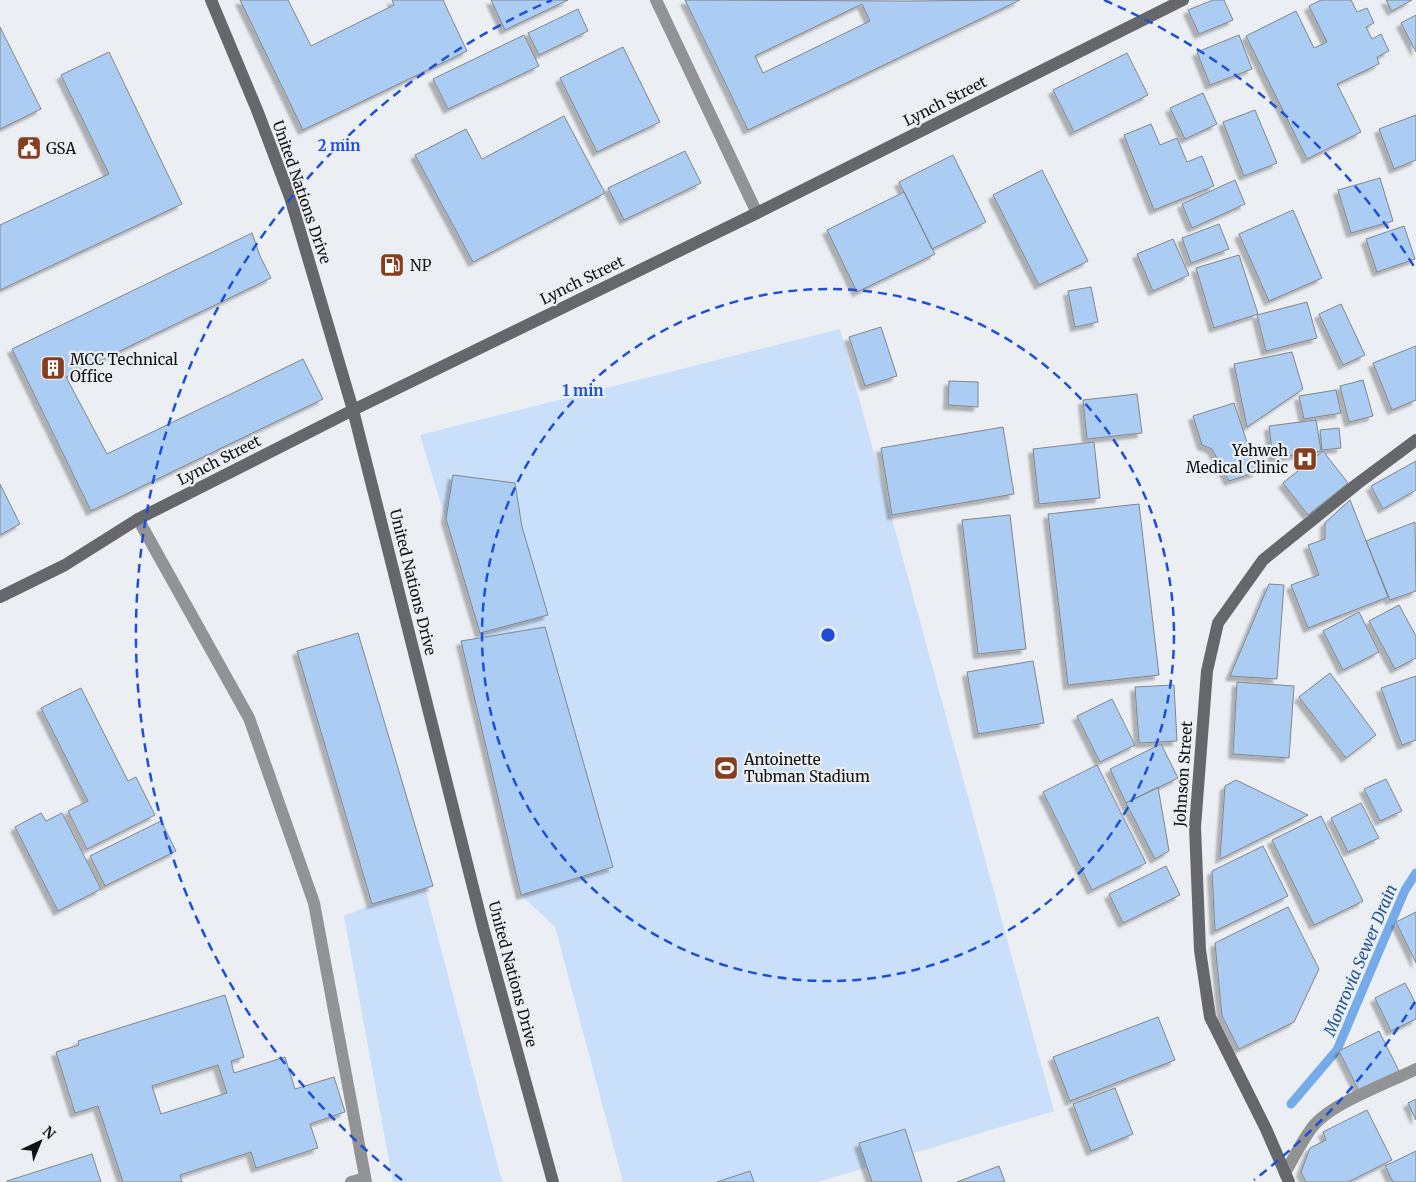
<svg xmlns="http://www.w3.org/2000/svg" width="1416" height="1182" viewBox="0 0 1416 1182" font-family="Merriweather,serif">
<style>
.green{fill:#cae0fa}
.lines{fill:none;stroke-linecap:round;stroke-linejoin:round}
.stream{stroke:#75abe9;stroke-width:9}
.building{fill:#accdf3;stroke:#838589;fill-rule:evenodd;filter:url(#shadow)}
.lane{stroke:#919394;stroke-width:12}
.street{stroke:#919394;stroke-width:12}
.secondary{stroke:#66676a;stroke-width:12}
.ring{fill:none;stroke:#1d4ed8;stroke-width:2.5;stroke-dasharray:9 6}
.labels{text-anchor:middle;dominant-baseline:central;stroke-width:4.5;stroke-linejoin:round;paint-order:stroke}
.street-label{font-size:15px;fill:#101112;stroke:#ebeef2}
.poi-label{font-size:15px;fill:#101112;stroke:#ebeef2;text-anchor:start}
.water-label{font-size:16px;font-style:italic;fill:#1d548d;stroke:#ebeef2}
.centre{fill:#1d4ed8;stroke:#ebeef2;stroke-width:2.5}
.ring-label{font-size:15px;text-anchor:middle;font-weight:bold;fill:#1d4ed8;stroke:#ebeef2;stroke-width:4.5;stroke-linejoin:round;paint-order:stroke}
</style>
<defs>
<filter id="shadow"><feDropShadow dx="-4.5" dy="4.5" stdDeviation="1" flood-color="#0004"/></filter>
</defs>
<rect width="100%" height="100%" fill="#ebeef2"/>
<!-- green -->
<path class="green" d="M 840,329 L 1054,1111 L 818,1182 L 623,1182 L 555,927 L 521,895 L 461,641 L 482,638 L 420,435 Z
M 424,884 L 500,1174 L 503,1182 L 393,1182 L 344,916 Z"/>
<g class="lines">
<!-- stream -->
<path class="stream" d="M 1291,1104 L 1337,1050 L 1405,890 L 1416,873"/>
</g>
<!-- building -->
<path class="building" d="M 240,0 L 288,0 L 311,46 L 394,5 L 392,0 L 443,0 L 467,51 L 303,130 Z
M 491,0 L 568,0 L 505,30 Z
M 685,0 L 906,1 L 1020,0 L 748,130 ZM 862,4 L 870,21 L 763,73 L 755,56 Z
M 1213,0 L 1224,0 L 1233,20 L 1199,34 L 1188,10 Z
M 1321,0 L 1351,0 L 1357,12 L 1367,8 L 1374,23 L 1366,27 L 1372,39 L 1381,34 L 1389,51 L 1377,57 L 1379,64 L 1337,84 L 1361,132 L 1307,159 L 1246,36 L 1296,11 L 1314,48 L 1327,42 L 1309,6 Z
M 1386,0 L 1412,0 L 1392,11 Z
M 578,9 L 588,31 L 539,55 L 528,33 Z
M 1416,15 L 1416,52 L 1401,23 Z
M 0,27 L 41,109 L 0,129 Z
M 524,35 L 539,66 L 448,109 L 433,79 Z
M 1239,35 L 1252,69 L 1210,85 L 1197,52 Z
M 623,47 L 660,122 L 597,152 L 560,78 Z
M 109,52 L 182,204 L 0,290 L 0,225 L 109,174 L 61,75 Z
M 1127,53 L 1148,95 L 1074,132 L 1053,90 Z
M 1203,93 L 1217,124 L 1185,139 L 1170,108 Z
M 1255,110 L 1277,163 L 1244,176 L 1223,122 Z
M 1416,115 L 1416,160 L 1394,169 L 1379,129 Z
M 564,116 L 605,193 L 473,262 L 415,155 L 466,129 L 482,159 Z
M 1151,124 L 1160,145 L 1177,138 L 1187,162 L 1202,156 L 1214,186 L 1154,210 L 1124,135 Z
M 685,151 L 701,183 L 624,220 L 608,188 Z
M 953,155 L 986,222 L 932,249 L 899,182 Z
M 1042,170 L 1088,261 L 1039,285 L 993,195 Z
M 1380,178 L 1393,221 L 1351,233 L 1338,190 Z
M 1235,180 L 1245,204 L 1192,228 L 1182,204 Z
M 904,192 L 935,254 L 857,292 L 827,230 Z
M 1293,210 L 1322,278 L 1269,301 L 1239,234 Z
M 1219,224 L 1229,249 L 1191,263 L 1182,238 Z
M 1404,226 L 1415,259 L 1377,272 L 1366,239 Z
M 252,233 L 260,256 L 271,278 L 66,377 L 107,454 L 303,359 L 323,399 L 91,511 L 12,349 Z
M 1173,239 L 1189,275 L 1153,291 L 1137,254 Z
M 1239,255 L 1258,314 L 1214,328 L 1196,268 Z
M 1091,287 L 1098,322 L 1075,327 L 1068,291 Z
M 1307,302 L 1317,338 L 1266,351 L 1257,315 Z
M 1341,304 L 1365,355 L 1343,365 L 1319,314 Z
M 881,327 L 897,376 L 865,386 L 849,337 Z
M 1416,346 L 1416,400 L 1392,410 L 1373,363 Z
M 1292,352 L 1303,389 L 1247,427 L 1234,364 Z
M 1363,380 L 1373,416 L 1349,422 L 1340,386 Z
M 949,381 L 978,382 L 978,407 L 948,405 Z
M 1336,390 L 1341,413 L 1304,419 L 1299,396 Z
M 1137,394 L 1142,433 L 1087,439 L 1083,400 Z
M 1234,403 L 1257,472 L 1229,481 L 1212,449 L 1202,445 L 1193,416 Z
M 1316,420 L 1321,451 L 1273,458 L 1269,426 Z
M 1003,427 L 1014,494 L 892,515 L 881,448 Z
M 1339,428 L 1341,448 L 1322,450 L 1320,430 Z
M 1094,442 L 1100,498 L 1039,504 L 1033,449 Z
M 1323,451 L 1348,483 L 1308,515 L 1283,483 Z
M 1416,461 L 1416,490 L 1383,509 L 1371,486 Z
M 453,475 L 515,483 L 522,527 L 548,615 L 480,633 L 446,519 Z
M 0,484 L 20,524 L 0,535 Z
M 1350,500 L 1388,597 L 1308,628 L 1291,585 L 1319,575 L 1308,545 L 1325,539 L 1325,523 Z
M 1139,504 L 1159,675 L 1068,685 L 1048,514 Z
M 1010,515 L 1026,649 L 978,654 L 962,520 Z
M 1415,522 L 1416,591 L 1390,600 L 1366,541 Z
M 1269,584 L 1284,585 L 1277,679 L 1230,676 Z
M 1399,605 L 1416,636 L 1416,658 L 1395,669 L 1369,621 Z
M 1359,612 L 1379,652 L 1343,670 L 1323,631 Z
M 545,627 L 613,867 L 521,895 L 461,641 Z
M 358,633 L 433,886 L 372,904 L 297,651 Z
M 1033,661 L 1044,723 L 978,734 L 967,672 Z
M 1330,673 L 1376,735 L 1346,758 L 1299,697 Z
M 1416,676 L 1416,740 L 1402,745 L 1381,688 Z
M 1237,682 L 1294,686 L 1289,758 L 1233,754 Z
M 1174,685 L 1177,741 L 1139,743 L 1135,687 Z
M 81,688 L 128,781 L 136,777 L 155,815 L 87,849 L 68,811 L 88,801 L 41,708 Z
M 1112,699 L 1135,745 L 1100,762 L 1077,716 Z
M 1161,744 L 1178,778 L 1126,803 L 1110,769 Z
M 1097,765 L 1146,863 L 1092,890 L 1043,792 Z
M 1386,779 L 1402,811 L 1380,821 L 1364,789 Z
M 1236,780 L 1308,815 L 1220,859 L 1225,786 Z
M 1158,787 L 1169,851 L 1155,859 L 1126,803 Z
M 1361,803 L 1379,838 L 1348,852 L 1331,818 Z
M 41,813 L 46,821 L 62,813 L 101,889 L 58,911 L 15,827 Z
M 1321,816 L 1363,901 L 1314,925 L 1272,840 Z
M 161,821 L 176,851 L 105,886 L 90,856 Z
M 1263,846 L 1288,896 L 1215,931 L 1212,871 Z
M 1166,866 L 1180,895 L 1123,923 L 1109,894 Z
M 1288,907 L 1319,969 L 1294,1022 L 1239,1049 L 1222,1016 L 1215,943 Z
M 1416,912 L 1416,963 L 1396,922 Z
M 1405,983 L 1416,1004 L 1416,1019 L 1391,1031 L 1375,998 Z
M 225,995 L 244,1057 L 231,1061 L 234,1073 L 285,1057 L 295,1089 L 334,1077 L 345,1112 L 310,1124 L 318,1148 L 256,1168 L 251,1152 L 180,1175 L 182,1182 L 123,1182 L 98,1106 L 75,1113 L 56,1052 L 79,1045 L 78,1041 ZM 218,1065 L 227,1093 L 161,1114 L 152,1086 Z
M 1158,1017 L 1175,1060 L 1070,1101 L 1053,1057 Z
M 1379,1031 L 1399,1071 L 1359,1091 L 1339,1051 Z
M 1115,1088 L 1133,1134 L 1091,1151 L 1073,1104 Z
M 1416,1099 L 1416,1120 L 1408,1103 Z
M 1367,1110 L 1392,1160 L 1348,1182 L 1306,1182 L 1301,1172 L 1310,1148 L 1326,1140 L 1323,1132 Z
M 905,1129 L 922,1182 L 872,1182 L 859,1143 Z
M 1416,1151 L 1416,1182 L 1393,1182 L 1385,1166 Z
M 92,1154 L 101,1182 L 7,1182 L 7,1181 Z
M 999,1166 L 1005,1182 L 957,1182 Z
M 750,1171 L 754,1182 L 717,1182 Z"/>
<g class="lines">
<!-- lane -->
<path class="lane" d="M 656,0 L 757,213
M 138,519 L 249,718 L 314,903 L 366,1182
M 351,1182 L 365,1178"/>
<!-- street -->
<path class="street" d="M 1285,1173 C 1293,1159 1305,1135 1315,1124 C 1335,1102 1388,1083 1416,1069"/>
<!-- secondary -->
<path class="secondary" d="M 211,0 L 257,110 L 290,197 L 353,410 L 483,927 L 553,1182
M 0,597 L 65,565 L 138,519 L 353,410 L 757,213 L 1183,0
M 1289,1182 L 1266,1129 L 1210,1017 L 1200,950 L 1195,827 L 1207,671 L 1218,623 L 1263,560 L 1357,484 L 1416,440"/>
</g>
<!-- distance rings -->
<g class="ring">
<circle cx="828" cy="635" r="346"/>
<path d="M1415 1002A692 692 0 0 1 1254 1180M402 1180A692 692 0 0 1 552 0M1104 0A692 692 0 0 1 1415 268"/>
</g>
<!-- icons -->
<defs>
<symbol id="civic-square" viewBox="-11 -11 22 22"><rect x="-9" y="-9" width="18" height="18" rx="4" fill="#853e1e" stroke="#ebeef2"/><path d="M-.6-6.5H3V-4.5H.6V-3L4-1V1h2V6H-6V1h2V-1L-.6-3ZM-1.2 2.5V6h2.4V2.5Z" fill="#fff"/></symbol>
<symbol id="fuel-square" viewBox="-11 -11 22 22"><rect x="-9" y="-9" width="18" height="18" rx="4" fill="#853e1e" stroke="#ebeef2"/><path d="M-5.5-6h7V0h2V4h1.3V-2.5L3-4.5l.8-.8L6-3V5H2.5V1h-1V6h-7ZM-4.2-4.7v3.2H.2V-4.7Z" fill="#fff"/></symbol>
<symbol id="building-square" viewBox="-11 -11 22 22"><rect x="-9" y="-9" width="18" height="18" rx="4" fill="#853e1e" stroke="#ebeef2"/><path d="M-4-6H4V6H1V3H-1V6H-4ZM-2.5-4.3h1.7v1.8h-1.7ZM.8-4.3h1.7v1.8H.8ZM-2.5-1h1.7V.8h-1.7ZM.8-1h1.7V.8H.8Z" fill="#fff"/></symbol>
<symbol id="hospital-square" viewBox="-11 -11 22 22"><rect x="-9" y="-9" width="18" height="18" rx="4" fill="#853e1e" stroke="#ebeef2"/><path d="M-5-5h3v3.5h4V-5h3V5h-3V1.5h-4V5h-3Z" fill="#fff"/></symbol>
<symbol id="stadium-square" viewBox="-11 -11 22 22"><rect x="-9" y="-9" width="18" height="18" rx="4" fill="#853e1e" stroke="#ebeef2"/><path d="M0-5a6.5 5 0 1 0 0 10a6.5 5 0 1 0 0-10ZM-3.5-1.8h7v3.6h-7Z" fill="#fff"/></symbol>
</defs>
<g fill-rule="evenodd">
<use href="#civic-square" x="15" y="134" width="28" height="28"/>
<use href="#fuel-square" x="378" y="251" width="28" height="28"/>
<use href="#building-square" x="39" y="354" width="28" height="28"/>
<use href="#hospital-square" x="1291" y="445" width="28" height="28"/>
<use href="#stadium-square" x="712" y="754" width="28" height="28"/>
</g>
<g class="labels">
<!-- street labels -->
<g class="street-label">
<text transform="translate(945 101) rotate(-27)">Lynch Street</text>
<text transform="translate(302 192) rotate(71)">United Nations Drive</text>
<text transform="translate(582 280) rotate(-26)">Lynch Street</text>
<text transform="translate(219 460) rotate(-27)">Lynch Street</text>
<text transform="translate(413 582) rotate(76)">United Nations Drive</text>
<text transform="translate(1183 774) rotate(-86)">Johnson Street</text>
<text transform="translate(513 974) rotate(75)">United Nations Drive</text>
</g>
<!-- poi labels -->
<g class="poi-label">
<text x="46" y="148">GSA</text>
<text x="410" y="265">NP</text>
<text x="70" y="359">MCC Technical<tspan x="70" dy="17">Office</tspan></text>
<text x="1288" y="450" text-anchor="end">Yehweh<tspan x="1288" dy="17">Medical Clinic</tspan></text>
<text x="744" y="759">Antoinette<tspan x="744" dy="17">Tubman Stadium</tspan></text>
</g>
<!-- water labels -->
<g class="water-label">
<text transform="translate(1360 960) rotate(-67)">Monrovia Sewer Drain</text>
</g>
</g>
<circle cx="828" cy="635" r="8" class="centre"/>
<g class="ring-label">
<text x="339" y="151">2 min</text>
<text x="583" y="396">1 min</text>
</g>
<!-- north arrow -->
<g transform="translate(40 1142) rotate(44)" stroke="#ebeef2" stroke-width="4" paint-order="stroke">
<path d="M0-4L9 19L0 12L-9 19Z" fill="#101112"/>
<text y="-8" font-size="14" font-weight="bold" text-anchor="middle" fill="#101112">N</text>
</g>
</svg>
